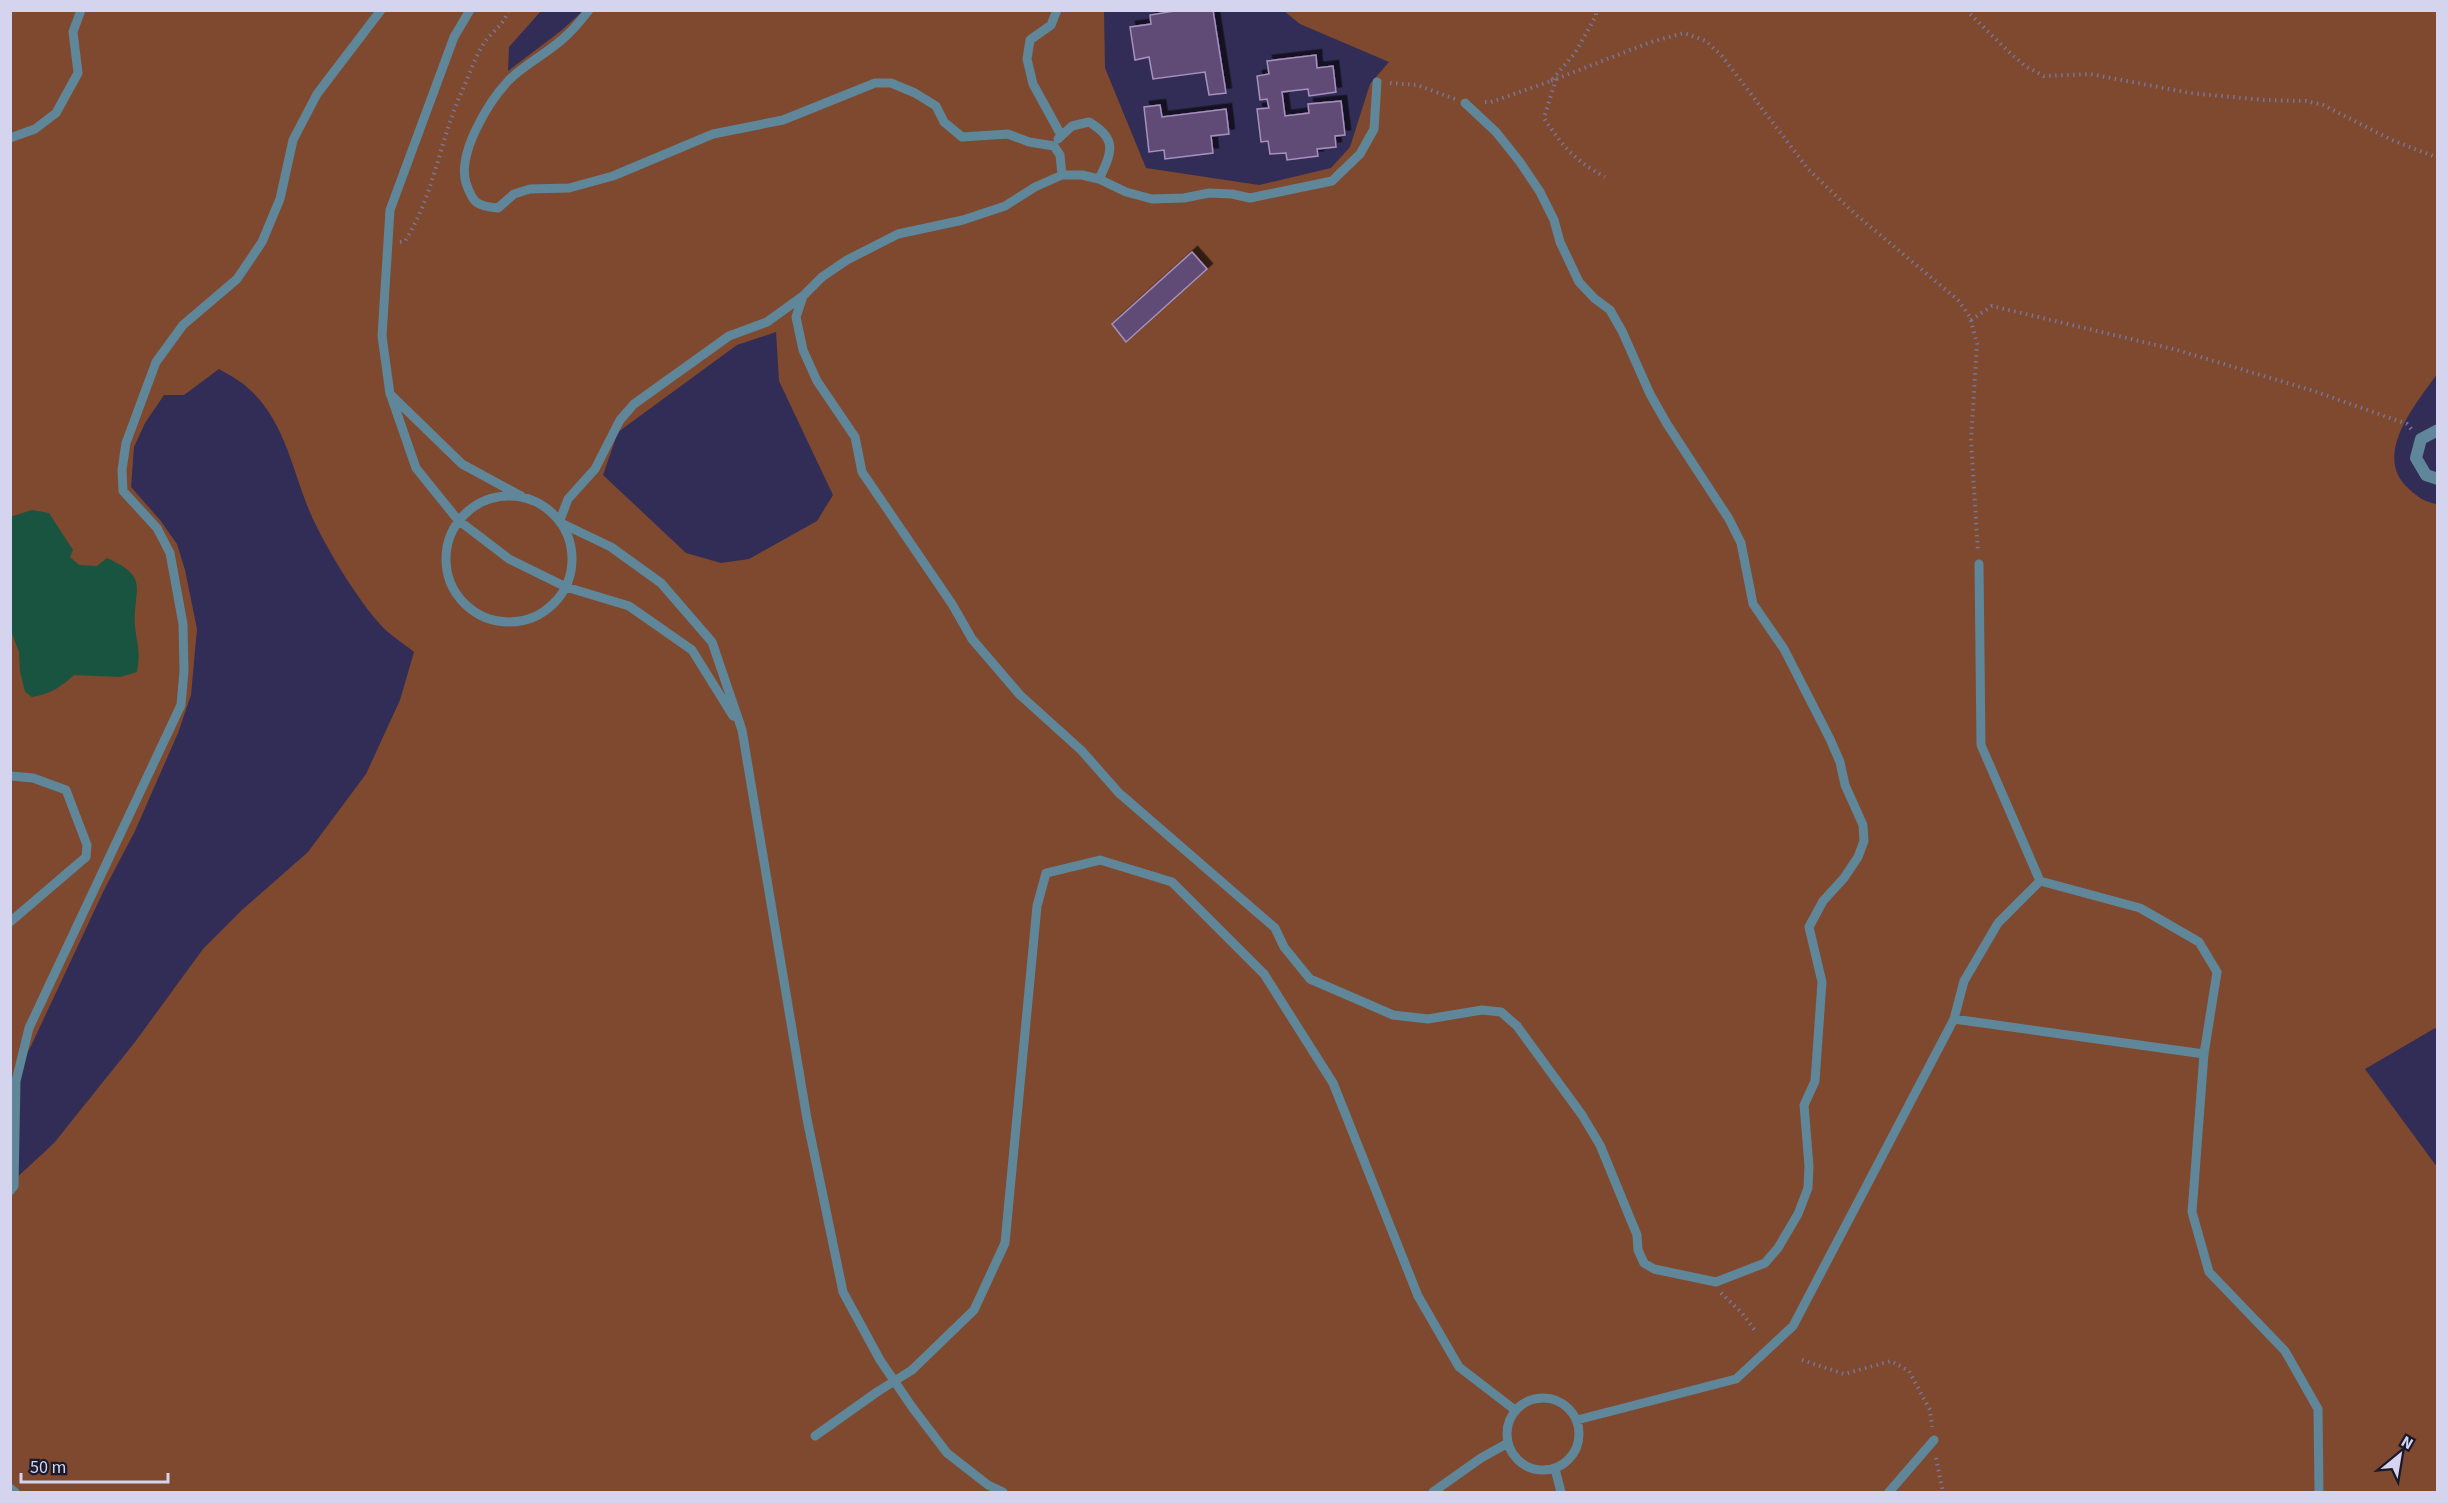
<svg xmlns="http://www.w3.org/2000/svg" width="2448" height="1503" viewBox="0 0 2448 1503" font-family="'Source Sans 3',sans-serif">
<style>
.green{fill:#7e492e;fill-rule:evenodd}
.water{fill:#195440}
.building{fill:#614c76;stroke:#a790be;stroke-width:1.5;filter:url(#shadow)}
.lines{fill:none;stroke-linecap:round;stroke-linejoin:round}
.path{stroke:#787597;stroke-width:4;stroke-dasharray:1.5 4.5;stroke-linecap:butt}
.service{stroke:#5f8799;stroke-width:9}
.minor{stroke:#5f8799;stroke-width:12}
.service-bridge{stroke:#5f8799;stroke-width:9}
</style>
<defs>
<filter id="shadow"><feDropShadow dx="5.5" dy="-5.5" stdDeviation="0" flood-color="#0009"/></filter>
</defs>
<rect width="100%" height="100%" fill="#322d56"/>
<!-- green -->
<path class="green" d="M 11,11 L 541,11 L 509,47 L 508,71 L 562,30 L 583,11 L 1104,11 L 1105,68 L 1146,168 L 1259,185 L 1331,168 L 1350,147 L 1370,84 L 1389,62 L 1300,24 L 1284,11 L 2437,11 L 2437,374 C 2416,404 2371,456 2409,489 C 2419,498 2425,502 2437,504 L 2437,1027 L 2365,1069 L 2437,1167 L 2437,1492 L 11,1492 L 11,1183 L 54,1143 L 135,1042 L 203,949 L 242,910 L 308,852 L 366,774 L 400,700 L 414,652 C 403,643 388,634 379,623 C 356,597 328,551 313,519 C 293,476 287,423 249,389 C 241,381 229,375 219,369 L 184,395 L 164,395 L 145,423 L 134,447 L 131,487 L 160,520 L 177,544 L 185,570 L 197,629 L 191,695 L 178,733 L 135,831 L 104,890 L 31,1046 L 11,1081 ZM 776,332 L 779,381 L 833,495 L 817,521 L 749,559 L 721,563 L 686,553 L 603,475 L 618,432 L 737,345 Z"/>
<!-- water -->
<path class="water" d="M 32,510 L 49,513 L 73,550 L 70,557 L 79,565 L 97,566 L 107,558 C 151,578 133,588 135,626 C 137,646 141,650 137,672 L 120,677 L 74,675 C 61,687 50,694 32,697 L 25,692 L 20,671 L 19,652 L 11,631 L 10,517 Z"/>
<!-- building -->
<path class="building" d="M 1180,10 L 1213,10 L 1226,93 L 1209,95 L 1205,72 L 1153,79 L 1149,57 L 1135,60 L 1130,27 L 1151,24 L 1150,15 Z
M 1316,55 L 1317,68 L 1333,66 L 1336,92 L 1309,96 L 1308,89 L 1282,92 L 1285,116 L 1309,113 L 1308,104 L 1341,101 L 1345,135 L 1335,136 L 1336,147 L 1317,149 L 1318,156 L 1287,160 L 1286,153 L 1270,154 L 1268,141 L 1261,142 L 1257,109 L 1269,108 L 1267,99 L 1260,100 L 1257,76 L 1269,74 L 1267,61 Z
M 1160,105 L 1162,117 L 1226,109 L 1229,134 L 1211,136 L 1213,153 L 1165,159 L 1164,150 L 1149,152 L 1144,107 Z
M 1192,252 L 1207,269 L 1126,342 L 1112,324 Z"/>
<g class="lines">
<!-- path -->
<path class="path" d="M 1966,10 L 2010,53 L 2025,66 L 2044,76 L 2090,74 L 2190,93 L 2264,100 L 2306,101 L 2323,105 L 2392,140 L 2438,158
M 1556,79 L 1544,118 C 1564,148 1573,159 1605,177
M 1551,81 L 1651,42 L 1684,33 L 1706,41 L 1722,56 L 1808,169 L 1854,213 L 1958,300 L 1970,317 L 1977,344 L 1971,440 L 1978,552
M 1390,83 L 1417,85 L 1455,99
M 1485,102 L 1491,102 L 1551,81 L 1575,53 L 1596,16 L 1596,10
M 400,242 L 405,241 C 433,197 439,145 459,98 C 467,81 474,59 484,43 C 492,31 504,26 508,10
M 1971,320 L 1992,306 L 2177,350 L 2314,391 L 2407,424 L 2412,430
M 1721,1293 L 1742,1313 L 1756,1332
M 1802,1360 L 1844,1374 L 1891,1361 L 1909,1371 L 1930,1410 L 1932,1427
M 1936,1458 L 1943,1492"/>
<!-- service -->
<path class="service" d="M 470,10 L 454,37 L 390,210 L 382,336 L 390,394 L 462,464 L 521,496
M 589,10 C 582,19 575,28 567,35 C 550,52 526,63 509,80 C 489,101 457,153 466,183 C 473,203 476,206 498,208 L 514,194 L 530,189 L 569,188 L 613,176 L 713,134 L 783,120 L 875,83 L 891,83 L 915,93 L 936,106 L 944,122 L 962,137 L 1008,134 L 1029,142 L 1054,146 L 1060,155 L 1062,175
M 1057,10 L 1051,25 L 1030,40 L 1027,59 L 1033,84 L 1061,135
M 10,138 L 35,129 L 56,113 L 78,73 L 73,32 L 81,10
M 1058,139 L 1072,126 L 1089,122 C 1118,139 1112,152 1099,179
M 803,296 L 796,317 L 803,350 L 817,381 L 855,437 L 862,472 L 952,604 L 972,639 L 1020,695 L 1081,750 L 1119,793 L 1275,928 L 1284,947 L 1310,979 L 1393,1015 L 1428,1019 L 1482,1010 L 1501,1012 L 1517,1026 L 1582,1115 L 1600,1145 L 1637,1235 L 1638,1250 L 1644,1263 L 1654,1269 L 1716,1282 L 1765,1263 L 1778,1248 L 1798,1214 L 1808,1188 L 1809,1166 L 1804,1105 L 1815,1081 L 1822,982 L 1809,927 L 1823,901 L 1844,878 L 1858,857 L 1864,841 L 1863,825 L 1845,785 L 1840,762 L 1830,739 L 1784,649 L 1753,604 L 1741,543 L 1729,519 L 1667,424 L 1650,394 L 1622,331 L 1610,310 L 1594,298 L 1579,282 L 1560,242 L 1554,220 L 1540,192 L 1520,162 L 1496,132 L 1465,103
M 391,396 L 416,468 L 458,520 L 509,559 L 566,587 L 629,606 L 692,650 L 733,716
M446 559a63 63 0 1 1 126 0a63 63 0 1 1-126 0Z
M 560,520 L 568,499 L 595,469 L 620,420 L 634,404 L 729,336 L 767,322 L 803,296 L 822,277 L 847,260 L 898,234 L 963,220 L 1005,206 L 1035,187 L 1062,175 L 1082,175 L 1099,179 L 1126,192 L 1152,199 L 1184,198 L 1209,193 L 1232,194 L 1250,198 L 1332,181 L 1360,154 L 1374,129 L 1377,82
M 561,523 L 611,547 L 661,583 L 712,642 L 742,730 L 807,1119 L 843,1292 L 880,1360 L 912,1407 L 947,1453 L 988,1485 L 1003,1492
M 1979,564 L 1981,745 L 2040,881
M 10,776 L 33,778 L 66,790 L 87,845 L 86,857 L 10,922
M 1954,1019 L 1964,981 L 1998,923 L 2040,881 L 2140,908 L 2199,942 L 2217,972 L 2204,1054
M 10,1191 L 14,1186 L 16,1081 L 29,1028 L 181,705 L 184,671 L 183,624 L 170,553 L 157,528 L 123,491 L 122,470 L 126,443 L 156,362 L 183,325 L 237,279 L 262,242 L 280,199 L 293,140 L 317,94 L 381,10
M 912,1370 L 974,1310 L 1005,1243 L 1037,906 L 1046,873 L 1100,860 L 1172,882 L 1264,974 L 1333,1083 L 1418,1296 L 1459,1367 L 1515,1410
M1507 1434a36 36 0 1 1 72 0a36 36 0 1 1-72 0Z
M 1577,1420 L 1736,1379 L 1793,1326 L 1954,1019 L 2204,1054 L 2192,1212 L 2209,1272 L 2285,1351 L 2318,1409 L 2319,1492
M 815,1436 L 877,1392
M 1555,1469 L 1561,1492
M 10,1488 L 15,1492
M 1433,1492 L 1481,1458 L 1508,1443
M 1889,1492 L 1934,1440"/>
<!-- minor -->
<path class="minor" d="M 2438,430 L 2421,439 L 2416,458 L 2426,475 L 2438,479"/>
<!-- service-bridge -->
<path class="service-bridge" d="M 877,1392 L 912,1370"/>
</g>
<!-- border -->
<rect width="2448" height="1503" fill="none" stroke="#d4d4ee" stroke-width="24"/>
<!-- north arrow -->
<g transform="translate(2400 1455) rotate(30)" stroke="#1a192b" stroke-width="4.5" paint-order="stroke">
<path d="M0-4.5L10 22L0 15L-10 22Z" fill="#d4d4ee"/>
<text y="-9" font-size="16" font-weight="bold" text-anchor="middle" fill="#d4d4ee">N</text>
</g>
<!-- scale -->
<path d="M21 1473v9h147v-9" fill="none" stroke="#d4d4ee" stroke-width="3"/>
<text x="30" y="1473" font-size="18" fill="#d4d4ee" stroke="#1a192b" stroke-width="4.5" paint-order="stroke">50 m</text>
</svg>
